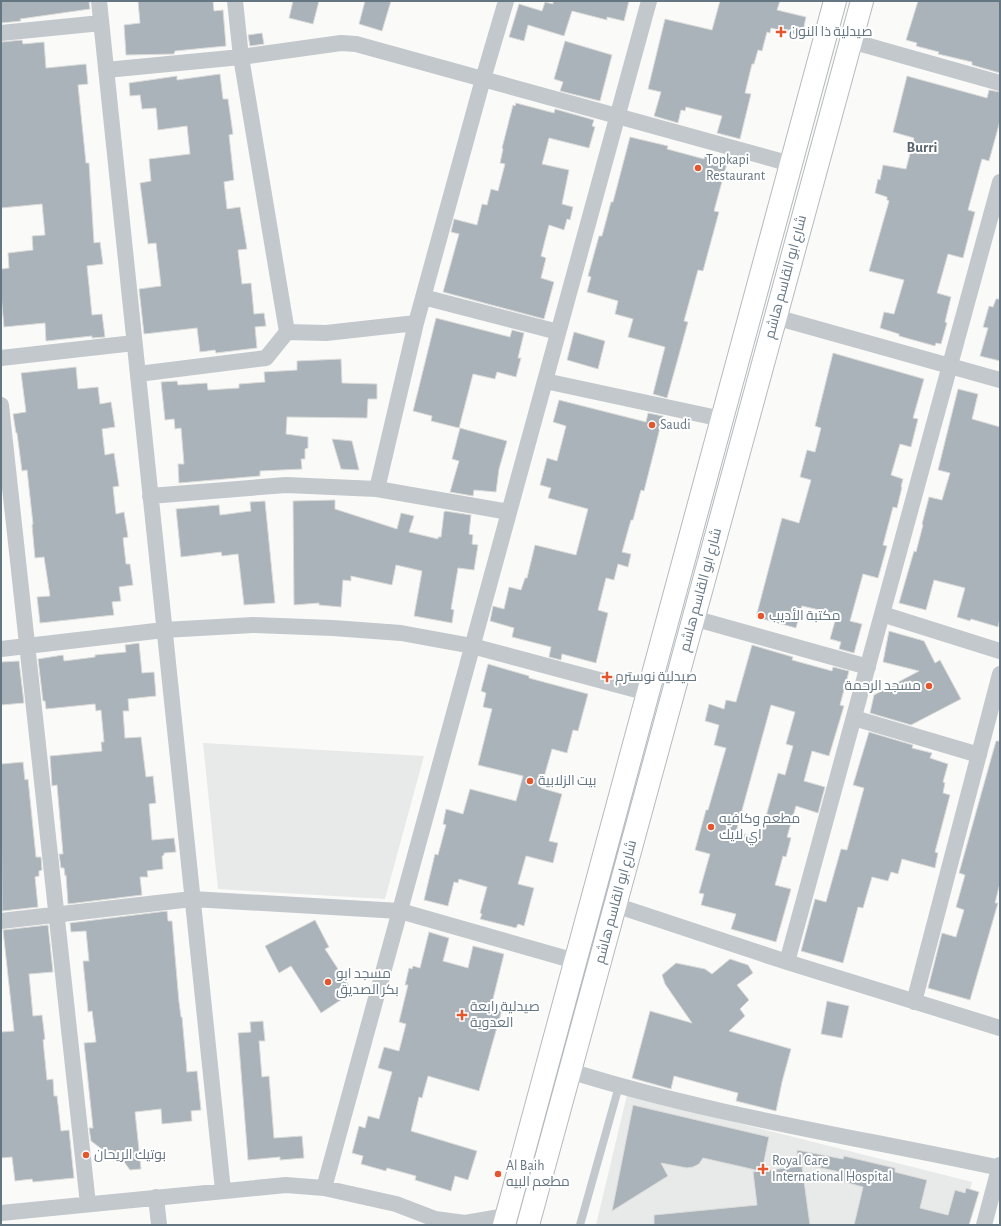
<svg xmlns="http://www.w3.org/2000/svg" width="1001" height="1226" viewBox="0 0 1001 1226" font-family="'Alegreya Sans',Cairo,sans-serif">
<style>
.built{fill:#e8e9e9}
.building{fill:#aab3b9;stroke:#dcdcda;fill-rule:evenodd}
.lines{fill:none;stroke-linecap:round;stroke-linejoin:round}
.primary-casing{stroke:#b5babe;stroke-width:24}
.lane{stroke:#c3c8cc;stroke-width:8}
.street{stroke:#c3c8cc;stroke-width:16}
.primary{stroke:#fff;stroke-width:22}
.poi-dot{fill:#e4572e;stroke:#fff;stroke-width:1.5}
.labels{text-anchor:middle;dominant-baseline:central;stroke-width:4;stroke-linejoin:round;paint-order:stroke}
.poi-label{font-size:14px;fill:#657683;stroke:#fff;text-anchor:start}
.street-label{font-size:14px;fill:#657683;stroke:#fff}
.neighbourhood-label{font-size:15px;font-weight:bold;fill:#57646e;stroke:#fff}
</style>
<rect width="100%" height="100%" fill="#fafaf8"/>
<!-- built -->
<path class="built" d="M 203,743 L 424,756 L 385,899 L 218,889 Z
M 627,1095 L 972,1182 L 961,1225 L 596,1225 Z"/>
<!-- building -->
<path class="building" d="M 1,1 L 89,1 L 90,9 L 20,19 L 21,21 L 1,23 Z
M 138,1 L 213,1 L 214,11 L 223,10 L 226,46 L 175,51 L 174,54 L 126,55 L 124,25 L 140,23 Z
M 293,1 L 319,1 L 313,24 L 289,18 Z
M 365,1 L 391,1 L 382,31 L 359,24 Z
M 553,1 L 629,1 L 624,21 L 607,17 L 607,20 L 572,11 L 564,36 L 528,25 L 524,41 L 509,37 L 519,4 L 542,11 L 545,2 L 553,4 Z
M 720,1 L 780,1 L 777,10 L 806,17 L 802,36 L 771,28 L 770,33 L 767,32 L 762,51 L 758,50 L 754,64 L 752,64 L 745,93 L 751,94 L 740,139 L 717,133 L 722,116 L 686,107 L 685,111 L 681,110 L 678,123 L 654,116 L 661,92 L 648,89 L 665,19 L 712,30 Z
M 918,1 L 1000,1 L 1000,73 L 972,65 L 972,62 L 938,54 L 939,52 L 916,46 L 917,43 L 906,40 Z
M 262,33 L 264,44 L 250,46 L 248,35 Z
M 22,40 L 23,44 L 44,42 L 46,68 L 86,64 L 88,84 L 78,85 L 86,163 L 89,163 L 94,243 L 100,242 L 103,264 L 87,266 L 92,315 L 102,314 L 105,337 L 92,338 L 92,336 L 46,341 L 45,323 L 4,327 L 1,294 L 1,269 L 9,268 L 8,253 L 33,250 L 32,236 L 45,235 L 42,204 L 1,208 L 1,42 Z
M 565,41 L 612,55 L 600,101 L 560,91 L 563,82 L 554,79 Z
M 220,74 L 223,99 L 228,99 L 233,134 L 229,135 L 234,180 L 224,182 L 227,209 L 240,207 L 247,249 L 238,250 L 242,284 L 251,283 L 254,314 L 264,313 L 266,326 L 255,327 L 257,348 L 216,353 L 215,350 L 200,352 L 197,328 L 144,334 L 139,289 L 161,286 L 156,243 L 148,244 L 140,183 L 151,181 L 149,159 L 190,154 L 187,126 L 158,130 L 156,108 L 142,109 L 140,95 L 130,96 L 129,83 L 177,76 L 177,80 Z
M 907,76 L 987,98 L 989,90 L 1000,92 L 1000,121 L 989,161 L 982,159 L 968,210 L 975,212 L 963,258 L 948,254 L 937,293 L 951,297 L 945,322 L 947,323 L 941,344 L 936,343 L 935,346 L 899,336 L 899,334 L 880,328 L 884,312 L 894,314 L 904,280 L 869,271 L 889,201 L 887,200 L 887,197 L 875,193 L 878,179 L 880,180 L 883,165 L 906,169 L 914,138 L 893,132 Z
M 516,103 L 554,113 L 555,109 L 594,120 L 592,126 L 595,127 L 589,148 L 549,138 L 542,164 L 569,170 L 562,204 L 573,207 L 570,220 L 567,219 L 564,230 L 549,225 L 541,256 L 546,258 L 541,278 L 554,282 L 544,319 L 443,292 L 459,234 L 451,232 L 454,219 L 477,225 L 482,204 L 487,205 L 491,189 L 498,191 L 505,164 L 500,163 L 503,149 L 502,148 L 513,105 L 515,106 Z
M 630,137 L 668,146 L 667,149 L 704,159 L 705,156 L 727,163 L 714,211 L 719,212 L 703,271 L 698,270 L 684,321 L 688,322 L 667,398 L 653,394 L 665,347 L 628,337 L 633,319 L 615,314 L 618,301 L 587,292 L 591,277 L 588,276 L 599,236 L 602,236 L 611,202 L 613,202 Z
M 996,299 L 1000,299 L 1000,361 L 980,356 L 988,328 L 983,327 L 989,306 L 993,307 Z
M 436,318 L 510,337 L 512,330 L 524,333 L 518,358 L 521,358 L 516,377 L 497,372 L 495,379 L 473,374 L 459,428 L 431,421 L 432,416 L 413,411 Z
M 574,332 L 605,341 L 598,369 L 567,360 Z
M 833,353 L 924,379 L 913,418 L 918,419 L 911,447 L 900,444 L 891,475 L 903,479 L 901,487 L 902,487 L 897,508 L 893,507 L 883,545 L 887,546 L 878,578 L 863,574 L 850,621 L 862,624 L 854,653 L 839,649 L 841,642 L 830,639 L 837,614 L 802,606 L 796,628 L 756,617 L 782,518 L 799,523 L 811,480 L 800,477 L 807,450 L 815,452 L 821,428 L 815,426 Z
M 341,359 L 342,383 L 377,384 L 377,399 L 368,399 L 367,418 L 287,417 L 286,434 L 308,437 L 308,448 L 305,449 L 305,459 L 301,459 L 302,469 L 260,471 L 260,476 L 179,483 L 178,464 L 184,464 L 181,428 L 175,429 L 174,419 L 165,420 L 161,382 L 177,381 L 178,385 L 207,383 L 208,390 L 239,388 L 239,384 L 265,382 L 264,372 L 297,370 L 297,361 Z
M 76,367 L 78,389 L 98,387 L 100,404 L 111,402 L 115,427 L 102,429 L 105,455 L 114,453 L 119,486 L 113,487 L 116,514 L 124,512 L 128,537 L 123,538 L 126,564 L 130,564 L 133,585 L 119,587 L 121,601 L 112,602 L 114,615 L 40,623 L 37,597 L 50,596 L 44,557 L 35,558 L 32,525 L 33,524 L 27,470 L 22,471 L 17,433 L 16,433 L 13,414 L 26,412 L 21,373 Z
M 958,389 L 978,394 L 972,419 L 1000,427 L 1000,618 L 998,627 L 971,619 L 970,621 L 957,617 L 965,588 L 934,580 L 926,610 L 899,603 L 914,551 L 916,552 L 923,525 L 922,524 L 929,497 L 942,500 L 950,473 L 938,470 Z
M 559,400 L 646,422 L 648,413 L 663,416 L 644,491 L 641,490 L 633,520 L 631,520 L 622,552 L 631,554 L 628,567 L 618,564 L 614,580 L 606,578 L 598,610 L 608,613 L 596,663 L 562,654 L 561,660 L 549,657 L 551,647 L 512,637 L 514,628 L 490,621 L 493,606 L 504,609 L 509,587 L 521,590 L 525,578 L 527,578 L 535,545 L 576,555 L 588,509 L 548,498 L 551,488 L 540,485 L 547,458 L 557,461 L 566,426 L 553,422 Z
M 460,428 L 507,441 L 499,469 L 496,492 L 474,490 L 473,496 L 450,492 L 459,461 L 452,459 Z
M 332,439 L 352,441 L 359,470 L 341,469 Z
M 335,500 L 335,509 L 397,529 L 401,513 L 414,516 L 409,532 L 438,539 L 438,537 L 441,537 L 444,512 L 445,511 L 471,515 L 469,534 L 473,535 L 472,544 L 478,545 L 474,570 L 458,568 L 451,609 L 454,610 L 452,623 L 414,616 L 422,571 L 396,565 L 392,585 L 351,576 L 351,581 L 343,580 L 341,607 L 319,605 L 319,603 L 294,605 L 293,501 Z
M 265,501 L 275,603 L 244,605 L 238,554 L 222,556 L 221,552 L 181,557 L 176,509 L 219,505 L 220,515 L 251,511 L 250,502 Z
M 889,631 L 924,641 L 935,663 L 940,660 L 961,699 L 911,725 L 870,713 L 874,695 L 919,671 L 883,662 Z
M 139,643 L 142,673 L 154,672 L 156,696 L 128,699 L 129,711 L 123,711 L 125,738 L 141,737 L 146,777 L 153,776 L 156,803 L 149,804 L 152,840 L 174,838 L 176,852 L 164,853 L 164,855 L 162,856 L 163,869 L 147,871 L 148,877 L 140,877 L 142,895 L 68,904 L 66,875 L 65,876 L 64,868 L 61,868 L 59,854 L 63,854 L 57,785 L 52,786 L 50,756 L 102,751 L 101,742 L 104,742 L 101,710 L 96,711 L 95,704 L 46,709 L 45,701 L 43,701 L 38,659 L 63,655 L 64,661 L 95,657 L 95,655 L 126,652 L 125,645 Z
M 752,645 L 793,657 L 792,660 L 832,671 L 833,667 L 849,671 L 840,705 L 844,706 L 829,756 L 812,751 L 804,781 L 825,787 L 818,813 L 796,806 L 787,837 L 791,838 L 786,857 L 783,856 L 775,885 L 791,889 L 776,942 L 731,929 L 736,914 L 701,905 L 704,894 L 699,893 L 710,854 L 695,850 L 706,810 L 708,810 L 726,748 L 714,745 L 719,725 L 705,721 L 709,704 L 724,709 L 726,700 L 736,702 ZM 771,705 L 795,712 L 786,744 L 793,746 L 785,775 L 778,773 L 760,838 L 736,832 Z
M 19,661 L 24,703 L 1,705 L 1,662 Z
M 488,664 L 529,676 L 529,678 L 588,694 L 578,731 L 573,730 L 567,753 L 552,749 L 541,788 L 562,794 L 549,841 L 558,843 L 553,863 L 526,856 L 518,884 L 534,888 L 524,926 L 518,924 L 516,928 L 480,919 L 482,914 L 480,913 L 487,887 L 459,879 L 458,883 L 454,882 L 448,906 L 424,900 L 435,854 L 438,855 L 446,825 L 443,824 L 446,809 L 463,814 L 470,789 L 516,801 L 523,776 L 478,765 L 492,709 L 483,707 L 486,693 L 481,691 Z
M 869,732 L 913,745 L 912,748 L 932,753 L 930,758 L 948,764 L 943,782 L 945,783 L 943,793 L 950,795 L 935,852 L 938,853 L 935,868 L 902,859 L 898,874 L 891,872 L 888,881 L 872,877 L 863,908 L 858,907 L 843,963 L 801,951 L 815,899 L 826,902 L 841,849 L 847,850 L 864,788 L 853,785 Z
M 996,741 L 1000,741 L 1000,883 L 995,903 L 998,903 L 970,1000 L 928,988 L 942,933 L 956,937 L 964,910 L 956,907 L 965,875 L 959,873 Z
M 23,762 L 25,780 L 28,779 L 36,857 L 41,857 L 42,870 L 39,871 L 39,876 L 35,877 L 38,907 L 2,911 L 1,764 Z
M 167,911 L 168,921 L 172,921 L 179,1002 L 181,1017 L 182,1017 L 187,1072 L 197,1071 L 201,1110 L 191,1111 L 192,1121 L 162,1124 L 161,1109 L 135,1112 L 141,1169 L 130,1170 L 122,1159 L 113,1161 L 112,1151 L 103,1150 L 91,1141 L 89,1128 L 93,1128 L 84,1043 L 96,1042 L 92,1011 L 88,1012 L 83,961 L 89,961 L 86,931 L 71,932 L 70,923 Z
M 315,920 L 329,947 L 325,949 L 353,992 L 321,1013 L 291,966 L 279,973 L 265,946 Z
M 48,925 L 53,972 L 29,974 L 33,1016 L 42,1015 L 45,1039 L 43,1040 L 47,1080 L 53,1079 L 54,1096 L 57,1096 L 61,1131 L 69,1130 L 74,1178 L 33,1182 L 32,1179 L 15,1181 L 12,1157 L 1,1158 L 1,1032 L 14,1031 L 3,930 Z
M 429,932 L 449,938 L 443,961 L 468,968 L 473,946 L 504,954 L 492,1003 L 503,1006 L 479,1091 L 428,1076 L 422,1098 L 419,1097 L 411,1131 L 477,1151 L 468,1180 L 455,1176 L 451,1191 L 415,1180 L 416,1176 L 387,1168 L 386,1171 L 361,1164 L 363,1156 L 352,1153 L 359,1126 L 365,1128 L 368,1116 L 379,1119 L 392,1072 L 378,1068 L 384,1047 L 399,1051 L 406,1024 L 399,1022 L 408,985 L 405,985 L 409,968 L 412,969 L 413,966 L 420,968 Z
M 730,959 L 748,965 L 753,973 L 737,985 L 749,1000 L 740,1009 L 745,1016 L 729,1031 L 791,1049 L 782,1082 L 776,1111 L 736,1101 L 738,1093 L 674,1076 L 671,1089 L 632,1078 L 650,1011 L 692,1023 L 665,984 L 662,975 L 676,963 L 705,969 L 712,974 Z
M 827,1001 L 849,1006 L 842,1038 L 821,1034 Z
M 263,1021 L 265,1041 L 259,1041 L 262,1077 L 269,1076 L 274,1138 L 302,1136 L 304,1158 L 280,1160 L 280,1157 L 248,1160 L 238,1033 L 251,1032 L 250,1022 Z
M 633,1105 L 769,1137 L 762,1171 L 802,1166 L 810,1225 L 654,1225 L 654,1215 L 757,1205 L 753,1172 L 760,1171 L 703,1158 L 699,1164 L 693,1167 L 687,1168 L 661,1163 L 668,1176 L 612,1211 Z
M 797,1150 L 843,1159 L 844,1156 L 895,1168 L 895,1172 L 927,1180 L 920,1208 L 948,1215 L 955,1190 L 965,1193 L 966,1188 L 979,1192 L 969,1225 L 854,1225 L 863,1187 L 837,1180 L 840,1172 L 797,1163 Z"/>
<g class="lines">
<defs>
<path id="primary" d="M 504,1225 L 835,1
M 528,1225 L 862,1"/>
</defs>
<!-- primary casing -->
<use href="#primary" class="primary-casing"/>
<!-- lane -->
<path class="lane" d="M 580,1225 L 619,1086"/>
<!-- street -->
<path class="street" d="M 99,1 L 223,1190
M 235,1 L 241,57 L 287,332
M 1,33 L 101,23
M 851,41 L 1000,83
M 106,70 L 241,57 L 341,43 L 356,44 L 791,164
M 423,297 L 558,332
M 775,317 L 1000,380
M 1,358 L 134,343
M 138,374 L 266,358 L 287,332 L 326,333 L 416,323
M 545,381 L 722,419
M 1,405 L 88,1204
M 377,489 L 416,323 L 483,79 L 506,1
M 150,496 L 286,485 L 377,489 L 509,512
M 882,614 L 1000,651
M 693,618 L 868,667
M 1,649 L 164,630 L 253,625 L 333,628 L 401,633 L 472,646 L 648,693
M 854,718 L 979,755
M 615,905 L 787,962 L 1000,1028
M 1,921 L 192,899 L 400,911 L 575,961
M 787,962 L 1000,182
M 914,1002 L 1000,674
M 570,1071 C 710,1115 856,1137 1000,1168
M 324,1188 L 649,1
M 156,1197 L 159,1225
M 1,1213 L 286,1185 L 324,1188 L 396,1204 L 435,1219 L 465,1223 L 506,1216
M 984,1225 L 1000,1165"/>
<!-- primary -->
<use href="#primary" class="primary"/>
</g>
<!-- markers -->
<g class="poi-dot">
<path d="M779 26h4v4h4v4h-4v4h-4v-4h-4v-4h4z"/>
<circle cx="698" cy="168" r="4"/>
<circle cx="652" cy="425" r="4"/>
<circle cx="761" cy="616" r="4"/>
<path d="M605 671h4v4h4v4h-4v4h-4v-4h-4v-4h4z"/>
<circle cx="929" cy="686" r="4"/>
<circle cx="530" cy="781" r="4"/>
<circle cx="711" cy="827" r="4"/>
<circle cx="328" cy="982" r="4"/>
<path d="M460 1009h4v4h4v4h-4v4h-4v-4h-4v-4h4z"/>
<circle cx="86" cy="1155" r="4"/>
<path d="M761 1163h4v4h4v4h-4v4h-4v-4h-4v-4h4z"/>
<circle cx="498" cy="1174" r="4"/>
</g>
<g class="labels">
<!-- poi labels -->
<g class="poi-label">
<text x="789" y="32">صيدلية ذا النون</text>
<text x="706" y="160">Topkapi<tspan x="706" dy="16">Restaurant</tspan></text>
<text x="660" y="425">Saudi</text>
<text x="769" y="616">مكتبة الأديب</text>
<text x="615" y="677">صيدلية نوسترم</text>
<text x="921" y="686" text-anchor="end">مسجد الرحمة</text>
<text x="538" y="781">بيت الزلابية</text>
<text x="719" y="819">مطعم وكافيه<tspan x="719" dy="16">اي لايك</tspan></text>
<text x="336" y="974">مسجد ابو<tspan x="336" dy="16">بكر الصديق</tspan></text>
<text x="470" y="1007">صيدلية رابعة<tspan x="470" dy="16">العدوية</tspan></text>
<text x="94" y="1155">بوتيك الريحان</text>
<text x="772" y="1161">Royal Care<tspan x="772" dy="16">International Hospital</tspan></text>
<text x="506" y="1166">Al Baih<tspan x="506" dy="16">مطعم البيه</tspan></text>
</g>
<!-- street labels -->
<g class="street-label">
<text transform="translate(786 277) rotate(-75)">شارع ابو القاسم هاشم</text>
<text transform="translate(701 590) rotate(-75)">شارع ابو القاسم هاشم</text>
<text transform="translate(616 902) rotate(-75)">شارع ابو القاسم هاشم</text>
</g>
<!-- neighbourhood labels -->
<g class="neighbourhood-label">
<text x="922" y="147">Burri</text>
</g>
</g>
<!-- border -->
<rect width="1001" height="1226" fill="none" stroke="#657683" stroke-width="4"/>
</svg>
